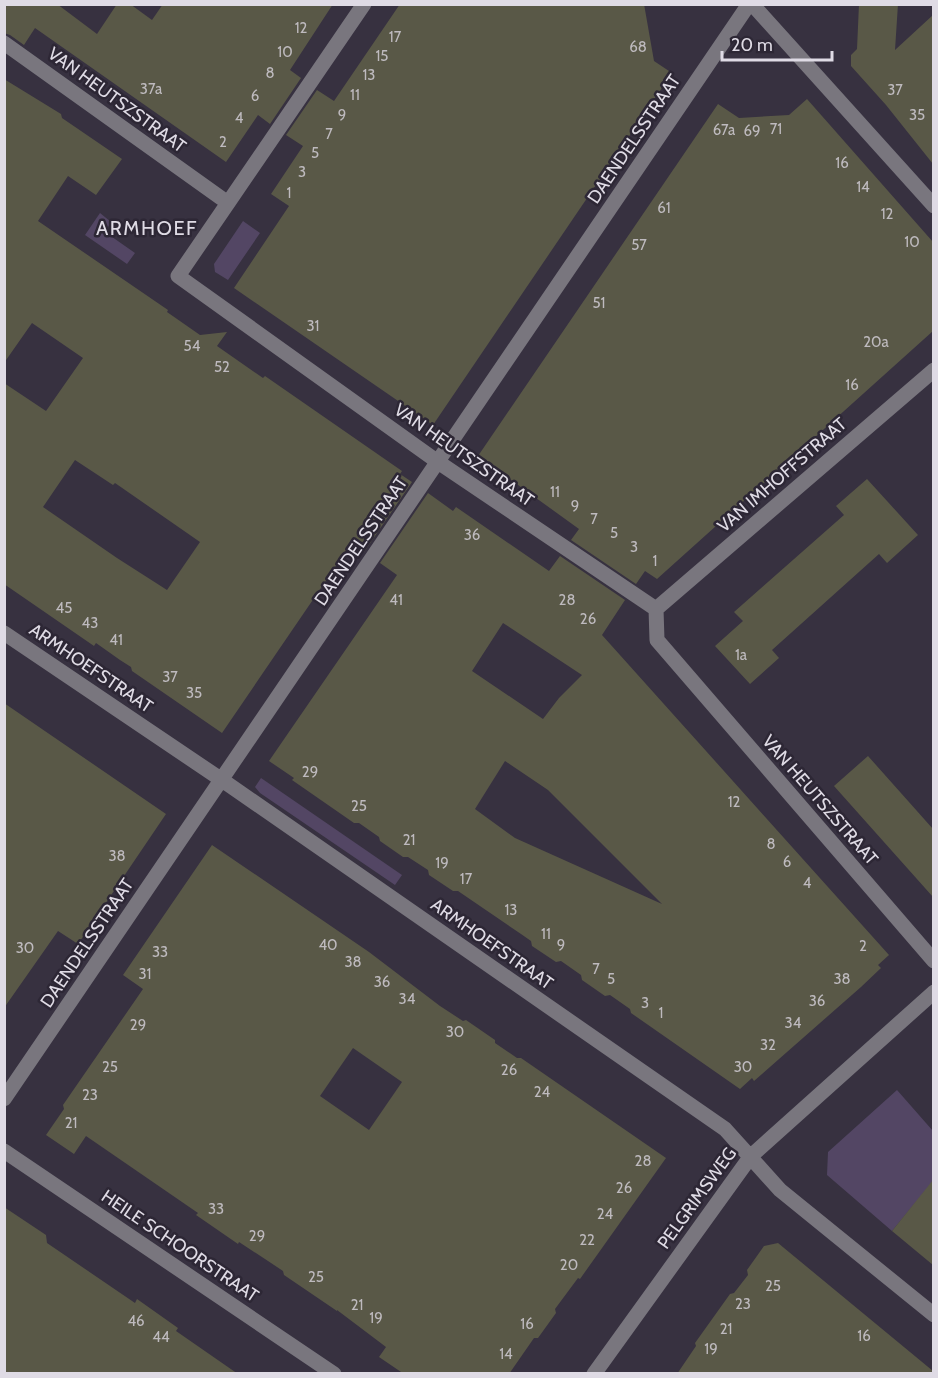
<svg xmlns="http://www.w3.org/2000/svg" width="938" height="1378" viewBox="0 0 938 1378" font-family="Cabin,sans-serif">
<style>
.green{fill:#534664}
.building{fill:#595847;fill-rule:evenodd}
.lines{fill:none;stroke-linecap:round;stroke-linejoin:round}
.minor{stroke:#79767e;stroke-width:15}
.labels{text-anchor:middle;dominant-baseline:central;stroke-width:5;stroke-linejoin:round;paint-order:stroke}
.number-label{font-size:15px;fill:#bebabe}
.street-label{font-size:18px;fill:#dfdbe5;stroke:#2d2735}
.neighbourhood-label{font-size:20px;letter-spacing:1.5px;fill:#dfdbe5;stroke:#2d2735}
</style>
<rect width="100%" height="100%" fill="#373140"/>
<!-- green -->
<path class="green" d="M 100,213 L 111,222 L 105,232 L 135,253 L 127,264 L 85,235 Z
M 243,221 L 260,233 L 228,280 L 215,272 L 214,264 Z
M 261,778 L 402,875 L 395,885 L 260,793 L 255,787 Z
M 897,1090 L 933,1131 L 933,1184 L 932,1186 L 930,1185 L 892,1231 L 827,1175 L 828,1152 Z"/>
<!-- building -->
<path class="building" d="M 4,4 L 57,4 L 97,34 L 117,4 L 130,4 L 152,20 L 163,4 L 333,4 L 290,70 L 301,78 L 270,124 L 258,115 L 226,162 L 35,28 L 24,45 L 10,35 L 4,33 Z
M 400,4 L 644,4 L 654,61 L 672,73 L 433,425 L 234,288 L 289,206 L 271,194 L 303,146 L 286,135 L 317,90 L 334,101 Z
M 859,4 L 898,4 L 895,50 L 933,15 L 933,164 L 886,105 L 851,66 L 851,55 L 857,49 Z
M 4,79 L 61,114 L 62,118 L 122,159 L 96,195 L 68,176 L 38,221 L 168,310 L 167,312 L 200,335 L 227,332 L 217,346 L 263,378 L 265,376 L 402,471 L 400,474 L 412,482 L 364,552 L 351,544 L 222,733 L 132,671 L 131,667 L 120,660 L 96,643 L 94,646 L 4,584 L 4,383 L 46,411 L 83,358 L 32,323 L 4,363 ZM 75,460 L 113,485 L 115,483 L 200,542 L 167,590 L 117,558 L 43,507 Z
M 807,99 L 933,242 L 933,331 L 657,579 L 645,571 L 636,584 L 571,540 L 579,529 L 478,456 L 718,104 L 739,118 L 789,115 Z
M 867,479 L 918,535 L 887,563 L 879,554 L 772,650 L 779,658 L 750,684 L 715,646 L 743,621 L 734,612 L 844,515 L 836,506 Z
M 428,493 L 453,511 L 456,507 L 549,571 L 560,556 L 625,600 L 602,635 L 889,955 L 878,965 L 881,968 L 861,987 L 754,1081 L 752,1078 L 740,1089 L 631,1013 L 630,1009 L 610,995 L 605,996 L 582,980 L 581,975 L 561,961 L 556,962 L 532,946 L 531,941 L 521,934 L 458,891 L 453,891 L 429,875 L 428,870 L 408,857 L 403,857 L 380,841 L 379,837 L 359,823 L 354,823 L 292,780 L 294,778 L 269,761 L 397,575 L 380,563 ZM 503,623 L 582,675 L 559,698 L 543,719 L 472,671 ZM 505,761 L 548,790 L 662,904 L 515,838 L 475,809 Z
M 4,703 L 166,814 L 78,944 L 58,931 L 4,1008 Z
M 868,756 L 933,829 L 933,897 L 834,786 Z
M 212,845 L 369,952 L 440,1006 L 463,1021 L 466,1020 L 495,1040 L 495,1043 L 517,1058 L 521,1058 L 666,1158 L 580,1279 L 578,1278 L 555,1309 L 556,1313 L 538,1338 L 534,1338 L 509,1374 L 404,1374 L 379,1357 L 386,1347 L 337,1310 L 337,1311 L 284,1275 L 283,1271 L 268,1261 L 239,1242 L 238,1244 L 196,1215 L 198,1213 L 86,1136 L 74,1154 L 46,1135 L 64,1109 L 63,1105 L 143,989 L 123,975 ZM 353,1048 L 402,1082 L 369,1130 L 320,1096 Z
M 933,1180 L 933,1265 L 892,1231 Z
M 4,1207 L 46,1235 L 47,1243 L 135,1303 L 137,1299 L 178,1328 L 176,1331 L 238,1374 L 4,1374 Z
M 778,1243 L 933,1371 L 933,1374 L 677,1374 L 696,1346 L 695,1343 L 730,1294 L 734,1293 L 748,1275 L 747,1270 L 764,1246 Z"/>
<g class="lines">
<!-- minor -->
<path class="minor" d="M 752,4 L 934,206
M 4,43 L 228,203 L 178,276 L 438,462 L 656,609
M 228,203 L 364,4
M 656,609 L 657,640 L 934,961
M 656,609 L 934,370
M 4,633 L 222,780 L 725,1129 L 780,1190 L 934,1315
M 4,1099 L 749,4
M 4,1151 L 334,1374
M 594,1374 L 751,1156 L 934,992"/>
</g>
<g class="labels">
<!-- number labels -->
<g class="number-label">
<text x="301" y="28">12</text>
<text x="395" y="37">17</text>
<text x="638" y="47">68</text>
<text x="285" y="52">10</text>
<text x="382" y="56">15</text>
<text x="270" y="73">8</text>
<text x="369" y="75">13</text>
<text x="151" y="89">37a</text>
<text x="895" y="90">37</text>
<text x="355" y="95">11</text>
<text x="255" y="96">6</text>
<text x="342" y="115">9</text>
<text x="917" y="115">35</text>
<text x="239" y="118">4</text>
<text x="776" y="129">71</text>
<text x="724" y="130">67a</text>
<text x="752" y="131">69</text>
<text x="329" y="134">7</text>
<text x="223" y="142">2</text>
<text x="315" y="153">5</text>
<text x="842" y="163">16</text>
<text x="302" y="172">3</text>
<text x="863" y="187">14</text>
<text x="289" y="193">1</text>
<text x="664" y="208">61</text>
<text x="887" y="214">12</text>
<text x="912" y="242">10</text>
<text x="639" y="245">57</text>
<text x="599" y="303">51</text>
<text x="313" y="326">31</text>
<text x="876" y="342">20a</text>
<text x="192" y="346">54</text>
<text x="222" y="367">52</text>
<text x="852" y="385">16</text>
<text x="555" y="492">11</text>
<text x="575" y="506">9</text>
<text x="594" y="519">7</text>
<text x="614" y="533">5</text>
<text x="472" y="535">36</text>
<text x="634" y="547">3</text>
<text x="655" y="561">1</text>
<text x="396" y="600">41</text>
<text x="567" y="600">28</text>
<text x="64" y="608">45</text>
<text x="588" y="619">26</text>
<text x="90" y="623">43</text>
<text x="116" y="640">41</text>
<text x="741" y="655">1a</text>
<text x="170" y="677">37</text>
<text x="194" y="693">35</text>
<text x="310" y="772">29</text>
<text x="734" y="802">12</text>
<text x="359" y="806">25</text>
<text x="409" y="840">21</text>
<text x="771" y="844">8</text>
<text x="117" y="856">38</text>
<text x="787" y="862">6</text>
<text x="442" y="863">19</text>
<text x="466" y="879">17</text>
<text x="807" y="883">4</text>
<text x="511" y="910">13</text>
<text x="546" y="934">11</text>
<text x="328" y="945">40</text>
<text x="561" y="945">9</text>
<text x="863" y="946">2</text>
<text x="25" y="948">30</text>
<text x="160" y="952">33</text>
<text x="353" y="962">38</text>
<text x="596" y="969">7</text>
<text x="145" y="974">31</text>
<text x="611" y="979">5</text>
<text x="842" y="979">38</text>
<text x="382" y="982">36</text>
<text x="407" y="999">34</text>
<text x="817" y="1001">36</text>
<text x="645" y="1003">3</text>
<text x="661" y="1013">1</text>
<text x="793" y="1023">34</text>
<text x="138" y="1025">29</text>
<text x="455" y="1032">30</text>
<text x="768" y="1045">32</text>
<text x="110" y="1067">25</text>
<text x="743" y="1067">30</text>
<text x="509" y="1070">26</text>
<text x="542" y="1092">24</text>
<text x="90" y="1095">23</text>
<text x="71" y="1123">21</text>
<text x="643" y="1161">28</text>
<text x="624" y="1188">26</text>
<text x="216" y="1209">33</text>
<text x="605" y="1214">24</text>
<text x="257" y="1236">29</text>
<text x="587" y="1240">22</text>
<text x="569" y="1265">20</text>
<text x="316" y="1277">25</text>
<text x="773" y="1286">25</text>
<text x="743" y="1304">23</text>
<text x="357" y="1305">21</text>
<text x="376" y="1318">19</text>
<text x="136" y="1321">46</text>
<text x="527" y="1324">16</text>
<text x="726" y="1329">21</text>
<text x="864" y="1336">16</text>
<text x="161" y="1337">44</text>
<text x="711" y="1349">19</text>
<text x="506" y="1354">14</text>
</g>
<!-- street labels -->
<g class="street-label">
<text transform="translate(117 100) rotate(36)">VAN HEUTSZSTRAAT</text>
<text transform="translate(634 139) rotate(-56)">DAENDELSSTRAAT</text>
<text transform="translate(464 455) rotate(35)">VAN HEUTSZSTRAAT</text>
<text transform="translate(782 475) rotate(-41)">VAN IMHOFFSTRAAT</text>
<text transform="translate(361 541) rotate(-56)">DAENDELSSTRAAT</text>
<text transform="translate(91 668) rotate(34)">ARMHOEFSTRAAT</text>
<text transform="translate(820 800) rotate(49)">VAN HEUTSZSTRAAT</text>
<text transform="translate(87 943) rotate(-56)">DAENDELSSTRAAT</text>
<text transform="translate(492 944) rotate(35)">ARMHOEFSTRAAT</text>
<text transform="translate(697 1198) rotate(-54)">PELGRIMSWEG</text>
<text transform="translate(180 1246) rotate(34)">HEILE SCHOORSTRAAT</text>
</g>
<!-- neighbourhood labels -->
<g class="neighbourhood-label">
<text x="147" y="228">ARMHOEF</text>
</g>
</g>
<!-- border -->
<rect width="938" height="1378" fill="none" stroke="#dfdbe5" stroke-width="12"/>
<!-- scale -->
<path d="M722 51v9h110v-9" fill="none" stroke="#dfdbe5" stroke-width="3"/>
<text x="731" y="51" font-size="18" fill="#dfdbe5" stroke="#2d2735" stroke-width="4.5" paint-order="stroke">20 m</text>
</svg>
